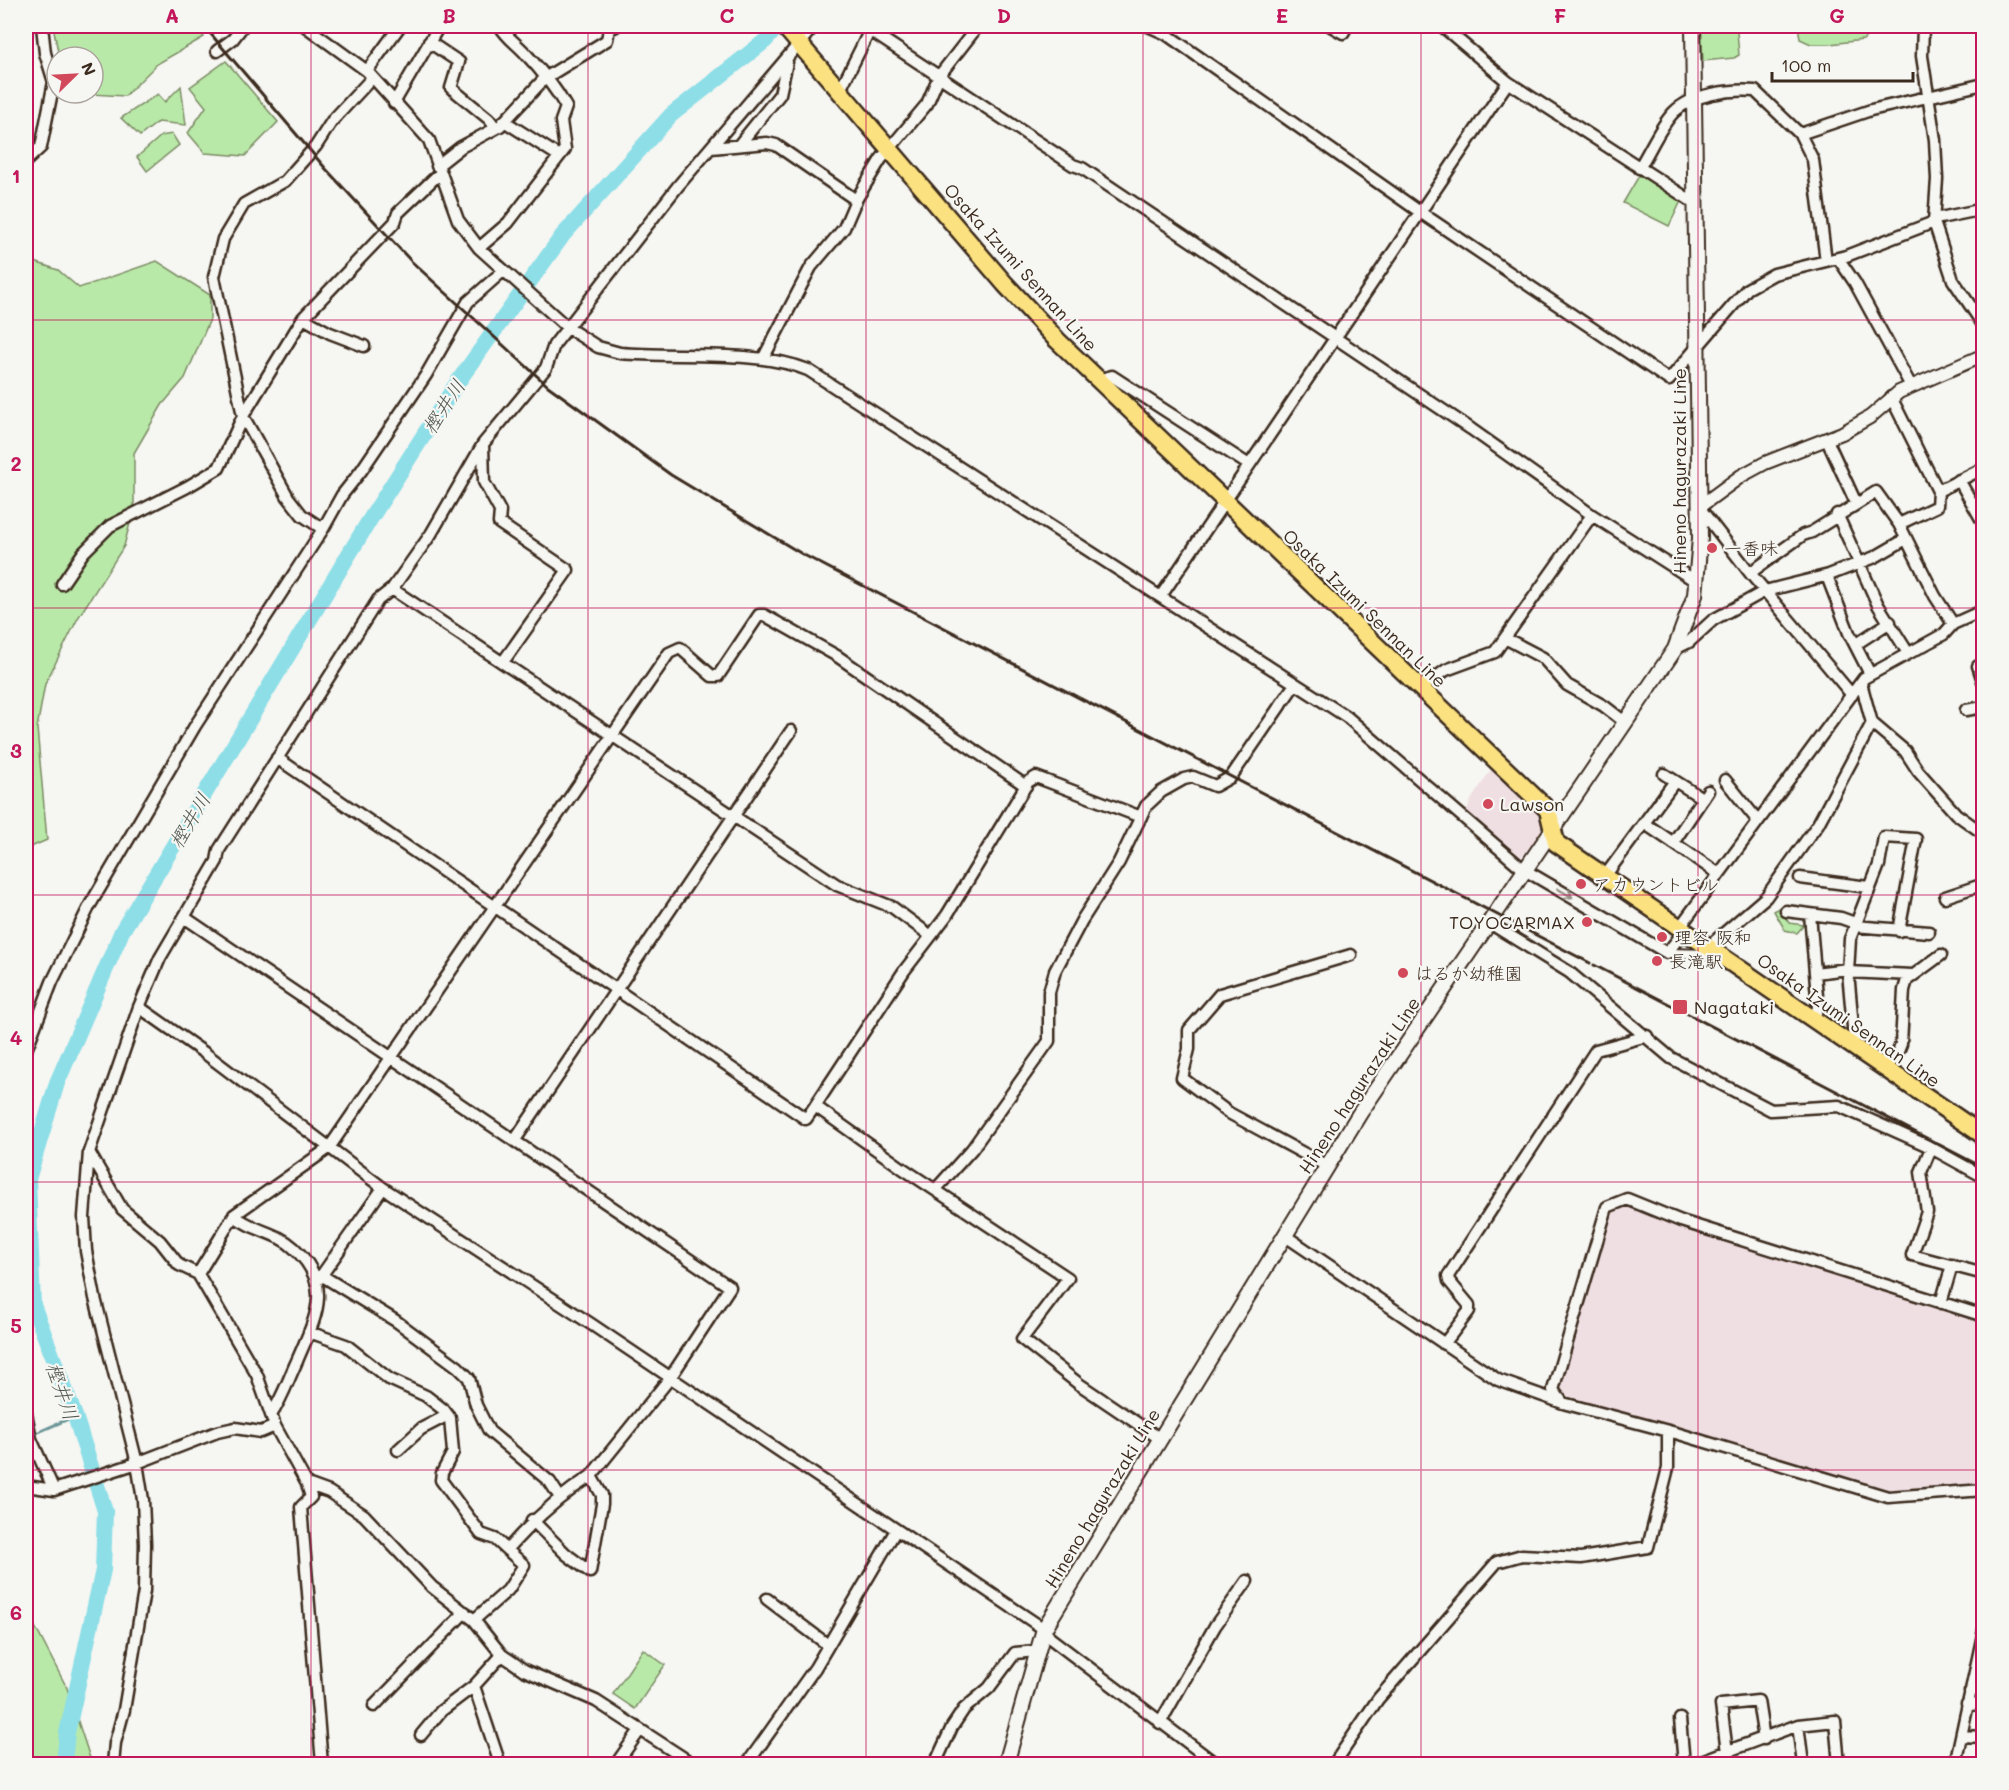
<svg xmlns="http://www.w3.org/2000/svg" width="2009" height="1790" viewBox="0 0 2009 1790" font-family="Mali,'Klee One',sans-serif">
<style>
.built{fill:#f0dfe2}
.green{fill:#b9e9a8;stroke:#7a8a63;stroke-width:1.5}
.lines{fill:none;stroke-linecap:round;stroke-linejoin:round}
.stream{stroke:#6c9697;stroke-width:3}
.river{stroke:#8ddee7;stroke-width:16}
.pedestrian-casing{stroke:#3b2a1e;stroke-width:12}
.minor-casing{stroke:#3b2a1e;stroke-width:15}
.tertiary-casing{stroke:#3b2a1e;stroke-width:16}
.secondary-casing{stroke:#3b2a1e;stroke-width:18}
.primary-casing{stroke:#3b2a1e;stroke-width:21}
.pedestrian{stroke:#f6f6f2;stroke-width:8}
.minor{stroke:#f6f6f2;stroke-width:10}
.tertiary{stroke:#f6f6f2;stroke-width:12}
.secondary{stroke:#f6f6f2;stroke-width:14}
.primary{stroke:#fbe180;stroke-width:16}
.rail{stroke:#3b2a1e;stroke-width:3}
.oneway{stroke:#989088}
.grid{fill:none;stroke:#c2185b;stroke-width:1.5;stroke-opacity:0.55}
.poi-dot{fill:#d1495b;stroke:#f6f6f2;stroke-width:2}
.labels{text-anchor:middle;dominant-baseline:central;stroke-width:4.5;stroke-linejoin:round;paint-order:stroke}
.street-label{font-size:18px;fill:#3b2a1e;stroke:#f6f6f2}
.poi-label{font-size:18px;fill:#3b2a1e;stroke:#f6f6f2;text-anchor:start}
.water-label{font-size:20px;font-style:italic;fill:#505750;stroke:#f6f6f2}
.neatline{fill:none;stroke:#c2185b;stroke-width:2}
.grid-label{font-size:20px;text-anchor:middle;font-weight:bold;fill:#c2185b}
</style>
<rect width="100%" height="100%" fill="#f6f6f2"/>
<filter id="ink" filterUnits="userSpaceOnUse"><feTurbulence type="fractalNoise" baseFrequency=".0167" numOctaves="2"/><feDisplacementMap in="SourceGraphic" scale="12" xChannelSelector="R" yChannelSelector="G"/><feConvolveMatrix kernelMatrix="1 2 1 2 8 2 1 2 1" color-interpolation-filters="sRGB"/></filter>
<g filter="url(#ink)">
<!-- built -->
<path class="built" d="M 1492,768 L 1540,814 L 1542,832 L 1519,860 L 1466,814 L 1471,800 Z
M 1628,1204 L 1754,1250 L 1983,1323 L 1983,1487 L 1899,1492 L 1567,1399 L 1558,1388 L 1611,1210 Z"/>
<!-- green -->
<path class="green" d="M 53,26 L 195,26 L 204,37 L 157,64 L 125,96 L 74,93 L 93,93 L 93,57 L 59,57 Z
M 1701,26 L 1784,26 L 1739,28 L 1737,32 L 1739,55 L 1734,58 L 1703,61 Z
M 1798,26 L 1869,26 L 1870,33 L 1863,40 L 1830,44 L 1811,44 L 1800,39 Z
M 226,61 L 278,122 L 245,156 L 205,153 L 188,133 L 206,107 L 190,87 Z
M 181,86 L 186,125 L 158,122 L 140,136 L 121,118 L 158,94 L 165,102 Z
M 172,134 L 179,145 L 147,171 L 137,157 L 161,136 Z
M 1640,174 L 1681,201 L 1669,226 L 1623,203 Z
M 26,259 L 58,270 L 79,288 L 157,261 L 210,295 L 210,319 L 185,378 L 162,405 L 134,453 L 134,508 L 124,546 L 78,618 L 45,684 L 37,728 L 47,840 L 26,849 Z
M 1783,906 L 1782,912 L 1789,923 L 1804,925 L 1797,933 L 1785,930 L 1774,911 Z
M 26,1616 L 32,1621 L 67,1688 L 92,1764 L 26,1764 Z
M 643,1649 L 665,1665 L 635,1709 L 613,1694 Z"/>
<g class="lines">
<!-- stream -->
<path class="stream" d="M 36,1433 L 75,1416"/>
<!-- river -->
<path class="river" d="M 64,1764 L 67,1733 L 103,1570 L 105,1511 L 75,1416 L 33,1305 L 28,1179 L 57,1083 L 122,931 L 369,521 L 457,383 L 563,235 L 671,115 L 765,41 L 778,26"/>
<defs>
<path id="pedestrian" d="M 1667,953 L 1713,954"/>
<path id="minor" d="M 305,26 L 367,71 L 429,140 L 458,220 L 479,248 L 568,328 L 598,347 L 620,353 C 677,358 755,349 808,370 L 1347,717 L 1523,869 L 1667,953 L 1685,930
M 863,26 L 1073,165 L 1082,168 L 1471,429 L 1592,515 L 1697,582
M 1148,26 L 1166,34 L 1420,212 L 1669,380 L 1747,289 L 1774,274 L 1846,256 L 1934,222
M 1331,26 L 1343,33 L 1347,26
M 1442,26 L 1508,82 L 1693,202
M 1923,26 L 1922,56 L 1935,140 L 1937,179 L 1934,222 L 1953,280 L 1984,326
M 429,42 L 459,62 L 451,88 L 489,119 L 496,128
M 217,51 L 233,39 L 243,26
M 367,71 L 400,26
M 840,90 L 870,30
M 394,103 L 439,26
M 504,121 L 559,156
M 1800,134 L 1813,160 L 1826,261
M 739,145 L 780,94 L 787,62
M 711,148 L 767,143 L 776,145 L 856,200
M 26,161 L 41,147 L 54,82 L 45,53 L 42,26
M 437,166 L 461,147 L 500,126 L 545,78 L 607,40 L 609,29 L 616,26
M 1639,168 C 1650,151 1660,126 1674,112 C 1692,94 1731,89 1755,91 L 1800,134 L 1871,110 L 1984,84
M 1935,219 L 1984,209
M 479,248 L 508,223 L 565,149 L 561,121 L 566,107 C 555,87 541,70 525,53 C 516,43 507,38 500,26
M 1838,258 L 1855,283 L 1911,386
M 303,318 L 330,333 L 364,346
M 763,359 L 811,267 L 844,228 L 856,200 L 881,159 L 927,104 L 939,76 L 978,26
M 1097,380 L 1112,376 L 1249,465
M 1891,397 L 1938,491
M 1827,440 L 1856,503
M 483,444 L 484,482 L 500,511 L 499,523 L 568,570 L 503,662
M 1959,480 L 1984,524
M 1699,507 L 1750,573 L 1852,695
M 1837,514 L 1878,605 L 1908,653
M 1899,524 L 1937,506 L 1938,491 L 1984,468
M 323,529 L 302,515 L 288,497 L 243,416 L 214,277 L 223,239 L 244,204 L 285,181 L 316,146 L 332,121 L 372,78
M 1750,573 L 1803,535 L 1812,532 L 1876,492 L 1899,524 L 1935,596 L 1953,624
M 1827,576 L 1849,633 L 1870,674
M 62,584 L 83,553 L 110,526 L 187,487 L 219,468 L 243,416 L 303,318 L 395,222 L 398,213 L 440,173
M 392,589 L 837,885 L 892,907 L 931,936 L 904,971 L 815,1106 L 902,1168 L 1068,1278 L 1022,1339 L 1079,1384 L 1159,1438
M 1161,596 L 1508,82
M 1505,638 L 1543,658 L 1567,685 L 1604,706 L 1626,723
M 1856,644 L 1890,622
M 1675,649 L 1689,642 L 1713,620 L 1765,591 L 1829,575 L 1875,557 L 1906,539
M 1978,666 L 1984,684
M 1421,688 L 1446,670 L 1495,652 L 1592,515
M 1966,710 L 1984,707
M 1872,723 L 1905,751 L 1918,771 L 1956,814 L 1984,834
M 277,758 L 806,1119 L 815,1106
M 1664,774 L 1702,798
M 1725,780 L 1758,821
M 1644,823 L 1719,874
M 1673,843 L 1708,791
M 1605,876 L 1675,781
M 1800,878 L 1868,887
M 1945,897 L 1984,884
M 1786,911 L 1841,918 L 1855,923
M 1810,914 L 1818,1008 L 1813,1019
M 184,917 L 730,1287 L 670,1378 L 591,1476
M 1488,922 L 1569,972 L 1671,1058 L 1771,1110 L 1839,1106 L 1926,1145 L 1984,1177
M 1854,926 L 1929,932
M 1680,927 L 1864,678 L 1944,634 L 1953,624 L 1984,610
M 931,936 L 947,915 L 1028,782 L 1036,777 L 1141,817
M 1708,947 L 1766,897 L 1818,824 L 1872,723 L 1861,683
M 1848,972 L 1912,975
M 1815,973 L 1848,969
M 139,1007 L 206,1054 L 383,1188 L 591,1324 L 1044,1629 L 1050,1638 L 1216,1764
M 1855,1049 L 1848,972 L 1850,939 L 1879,865 L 1884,837 L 1916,839 L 1899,931
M 26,1050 L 52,982 L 90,905 L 195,726 L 323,529 L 342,495 L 361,471 L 426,375 L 468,302 L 503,271
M 1885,1069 L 1897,1054 L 1901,1044 L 1904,990 L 1907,980 L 1941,955
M 515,1140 L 791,731
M 1931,1148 L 1921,1172 L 1927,1212 L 1912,1255 L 1984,1274
M 89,1152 L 122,1209 L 160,1241 L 179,1265 L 198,1274 L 257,1375 L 275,1426 L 307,1484 L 329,1492 L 364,1515 L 432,1587 L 474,1620 L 502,1655 L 474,1686 L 500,1764
M 1327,1166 L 1229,1113 L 1182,1078 L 1189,1049 L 1189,1030 L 1220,994 L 1351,955
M 936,1189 L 972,1149 L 1049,1041 L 1049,992 L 1055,971 L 1082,920 L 1119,862 L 1146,806 L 1161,792 L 1184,779 L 1193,777 L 1215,786 L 1231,777 L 1295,684
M 234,1215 C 251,1231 276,1231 294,1248 C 335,1286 315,1318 297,1361 C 288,1380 283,1397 271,1415
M 1284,1235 L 1498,1380 L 1563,1403
M 198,1274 L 234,1215 L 329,1148 L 669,653 L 680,648 L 712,676 L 718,676 L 759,615 L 764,615 L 837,656 L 1026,786
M 321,1275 L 396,1321 L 458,1367 L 469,1378 L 476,1405 L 489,1431 L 550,1482 L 559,1496
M 319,1279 L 383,1188
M 1941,1303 L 1952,1265
M 1984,1316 L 1681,1221 L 1627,1199 L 1607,1207 L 1553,1390 L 1563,1403 L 1676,1433 L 1888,1497 L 1984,1490
M 309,1332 L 346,1345 L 389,1379 L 426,1396 L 444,1410 L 450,1418 L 453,1452 L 442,1473 L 441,1480 L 481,1534 L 495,1539 L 524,1565 L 508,1590 L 474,1620
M 1444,1344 L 1469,1311 L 1469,1305 L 1449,1281 L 1448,1276 L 1596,1050 L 1647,1036
M 26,1413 L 31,1439 L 54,1490
M 398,1450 L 421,1429 L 448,1415
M 307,1484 L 311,1497 L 301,1507 L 322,1764
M 26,1486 L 54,1490 L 137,1463 L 217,1432 L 235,1428 L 261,1432 L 275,1426
M 507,1550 C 533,1520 558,1497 591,1476 L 602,1495 L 602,1504 L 590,1572 L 566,1554 L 532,1520
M 767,1599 L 828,1645
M 502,1655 L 524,1670 L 596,1701 L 693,1764
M 1970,1692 L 1984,1688
M 1967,1704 L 1984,1705
M 374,1706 L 465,1612
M 1680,1719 L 1684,1764
M 1160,1723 L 1215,1626 L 1247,1581
M 1798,1725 L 1803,1764
M 421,1735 L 441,1711 L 474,1686
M 1961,1736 L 1984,1737
M 1727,1752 L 1721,1705 L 1758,1701 L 1764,1739
M 113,1764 L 115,1743 L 124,1710 L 144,1591 L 145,1544 L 143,1500 L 137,1463 L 95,1298 L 86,1251 L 84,1217 L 89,1152 L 139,1007 L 160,958 L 217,861 L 219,850 L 378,600 L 392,589 L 431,534 L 483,444 L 546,368 L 554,345 L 678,186 L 814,26
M 616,1764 L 640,1730
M 747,1764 L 815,1668 L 896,1530
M 935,1764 L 952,1727 L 964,1709 L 989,1688 L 1015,1653 L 1037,1651
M 1334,1764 L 1378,1699 L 1497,1562 L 1522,1555 L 1581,1558 L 1648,1547 L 1668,1468 L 1668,1431
M 1693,1764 L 1798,1725 L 1835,1721 L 1839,1764
M 1955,1764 L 1984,1630"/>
<path id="tertiary" d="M 1699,507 L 1741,476 L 1765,463 L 1842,433 L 1870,417 L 1899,392 L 1984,355"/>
<path id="secondary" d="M 1006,1764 L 1044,1629 L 1360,1113 L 1675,649 L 1695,595 L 1700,538 L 1693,26"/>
<path id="primary" d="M 784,26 L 1005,284 L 1057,340 L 1548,810 L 1556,843 L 1984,1136"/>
</defs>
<!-- pedestrian casing -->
<use href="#pedestrian" class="pedestrian-casing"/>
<!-- minor casing -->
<use href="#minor" class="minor-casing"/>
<!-- tertiary casing -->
<use href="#tertiary" class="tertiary-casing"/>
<!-- secondary casing -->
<use href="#secondary" class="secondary-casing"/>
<!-- primary casing -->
<use href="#primary" class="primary-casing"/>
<!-- pedestrian -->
<use href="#pedestrian" class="pedestrian"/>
<!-- minor -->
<use href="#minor" class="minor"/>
<!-- tertiary -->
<use href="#tertiary" class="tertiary"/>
<!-- secondary -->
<use href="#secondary" class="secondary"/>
<!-- primary -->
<use href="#primary" class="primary"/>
<!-- rail -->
<path class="rail" d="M 204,26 L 326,169 L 411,261 L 548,386 L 671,475 L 802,554 L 1590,963
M 1594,965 L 1984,1168"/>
</g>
<!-- one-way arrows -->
<defs><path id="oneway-shaft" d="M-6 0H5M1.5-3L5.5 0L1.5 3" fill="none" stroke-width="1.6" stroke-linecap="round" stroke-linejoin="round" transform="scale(1.5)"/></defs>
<use class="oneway" href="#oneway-shaft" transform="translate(1565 893) rotate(30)"/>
</g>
<!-- grid -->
<path class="grid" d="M 311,26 L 311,1764M 588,26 L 588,1764M 866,26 L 866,1764M 1143,26 L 1143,1764M 1421,26 L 1421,1764M 1698,26 L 1698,1764M 26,320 L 1984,320M 26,608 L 1984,608M 26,895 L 1984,895M 26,1182 L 1984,1182M 26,1470 L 1984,1470"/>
<!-- markers -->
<g class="poi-dot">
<circle cx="1712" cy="548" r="6"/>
<circle cx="1488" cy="804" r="6"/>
<circle cx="1581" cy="884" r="6"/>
<circle cx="1587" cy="922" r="6"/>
<circle cx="1662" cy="937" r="6"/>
<circle cx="1657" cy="961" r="6"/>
<circle cx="1403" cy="973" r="6"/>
<rect x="1672" y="999" width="16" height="16" rx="3"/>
</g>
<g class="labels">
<!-- street labels -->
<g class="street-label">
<text transform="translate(1021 267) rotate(48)">Osaka Izumi Sennan Line</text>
<text transform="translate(1679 471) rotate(-90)">Hineno hagurazaki Line</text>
<text transform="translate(1365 608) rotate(44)">Osaka Izumi Sennan Line</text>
<text transform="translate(1849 1020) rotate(35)">Osaka Izumi Sennan Line</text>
<text transform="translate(1359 1085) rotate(-57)">Hineno hagurazaki Line</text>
<text transform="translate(1102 1498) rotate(-59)">Hineno hagurazaki Line</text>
</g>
<!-- poi labels -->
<g class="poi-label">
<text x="1724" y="548">一香味</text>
<text x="1500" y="804">Lawson</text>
<text x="1593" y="884">アカウントビル</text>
<text x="1575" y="922" text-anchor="end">TOYOCARMAX</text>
<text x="1674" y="937">理容 阪和</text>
<text x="1669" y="961">長滝駅</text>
<text x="1415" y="973">はるか幼稚園</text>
<text x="1694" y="1007">Nagataki</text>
</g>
<!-- water labels -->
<g class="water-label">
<text transform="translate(443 406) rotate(-57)">樫井川</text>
<text transform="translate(189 820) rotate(-59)">樫井川</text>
<text transform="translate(63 1391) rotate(71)">樫井川</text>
</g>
</g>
<!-- margin -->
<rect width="2009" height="1790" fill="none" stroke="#f6f6f2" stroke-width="66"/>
<!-- north arrow -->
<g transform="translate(75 75) rotate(66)"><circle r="28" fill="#f6f6f2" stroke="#aba49d" stroke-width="1.5"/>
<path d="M0-4.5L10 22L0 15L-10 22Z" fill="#d1495b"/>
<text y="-9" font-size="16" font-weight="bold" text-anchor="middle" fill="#3b2a1e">N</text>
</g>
<!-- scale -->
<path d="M1772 72v9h141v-9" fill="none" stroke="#3b2a1e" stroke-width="3"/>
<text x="1781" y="72" font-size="18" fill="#3b2a1e" stroke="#f6f6f2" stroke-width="4.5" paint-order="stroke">100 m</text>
<rect x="33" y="33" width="1943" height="1724" class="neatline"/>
<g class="grid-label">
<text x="172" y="23">A</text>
<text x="449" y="23">B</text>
<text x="727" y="23">C</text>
<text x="1004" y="23">D</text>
<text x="1282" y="23">E</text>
<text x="1560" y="23">F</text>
<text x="1837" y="23">G</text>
<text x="16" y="183">1</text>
<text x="16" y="471">2</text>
<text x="16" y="758">3</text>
<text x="16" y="1045">4</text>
<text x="16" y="1333">5</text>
<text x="16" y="1620">6</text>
</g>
</svg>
